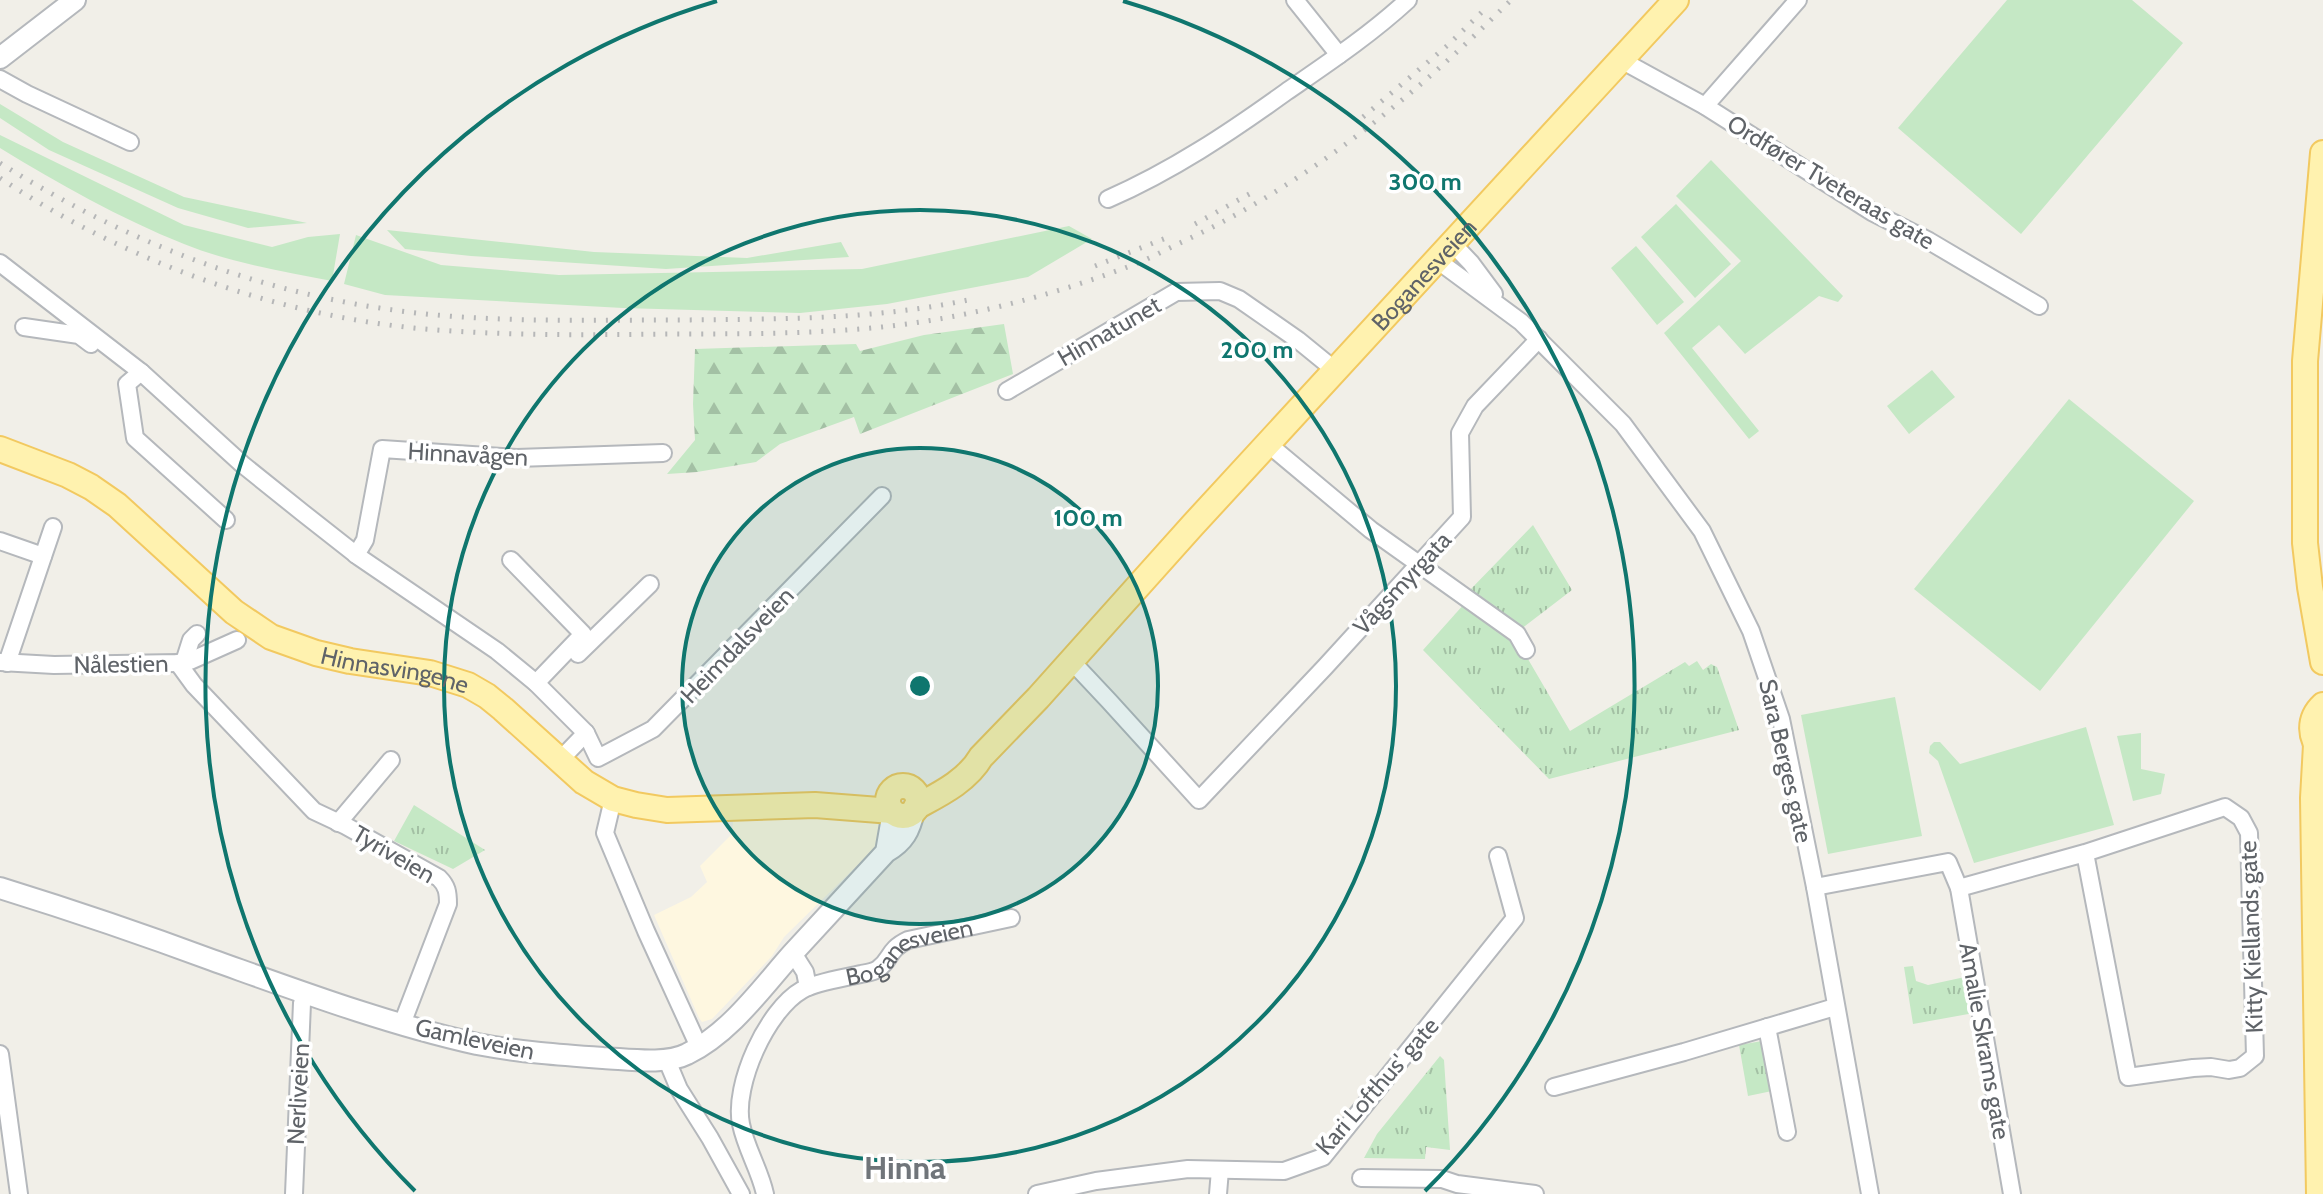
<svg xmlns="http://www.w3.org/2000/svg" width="2323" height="1194" viewBox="0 0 2323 1194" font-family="Cabin,sans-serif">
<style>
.commercial{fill:#fef7e0}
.grass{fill:#c5e8c5}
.forest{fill:url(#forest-firs)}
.park{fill:url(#park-tufts)}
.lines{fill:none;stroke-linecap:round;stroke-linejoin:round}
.minor-casing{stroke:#b5b8bc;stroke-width:20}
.tertiary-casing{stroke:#b5b8bc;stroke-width:24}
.primary-casing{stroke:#f2c960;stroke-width:28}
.minor{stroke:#fff;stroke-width:16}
.tertiary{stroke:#fff;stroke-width:20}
.primary{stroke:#fff2af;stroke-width:24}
.rail{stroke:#b6b7b8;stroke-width:5;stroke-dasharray:2 10;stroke-linecap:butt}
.ring{fill:none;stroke:#0f766e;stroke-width:4}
.labels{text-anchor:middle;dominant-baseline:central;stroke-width:7;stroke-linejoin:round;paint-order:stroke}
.street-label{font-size:24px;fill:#5f6368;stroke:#fff}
.district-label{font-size:32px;font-weight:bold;fill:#70757a;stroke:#fff}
.centre{fill:#0f766e;stroke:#fff;stroke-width:4}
.ring-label{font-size:24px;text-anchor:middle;font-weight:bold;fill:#0f766e;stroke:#fff;stroke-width:7;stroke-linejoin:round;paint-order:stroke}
</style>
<defs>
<pattern id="forest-firs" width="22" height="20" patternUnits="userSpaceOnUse" patternTransform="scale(2)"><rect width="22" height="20" fill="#c5e8c5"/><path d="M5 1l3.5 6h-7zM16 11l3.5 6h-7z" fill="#a3c0a4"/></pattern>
<pattern id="park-tufts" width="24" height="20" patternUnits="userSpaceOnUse" patternTransform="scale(2)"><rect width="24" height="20" fill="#c5e8c5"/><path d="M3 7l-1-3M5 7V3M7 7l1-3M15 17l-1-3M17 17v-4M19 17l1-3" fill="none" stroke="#a3c0a4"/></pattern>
</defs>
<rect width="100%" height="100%" fill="#f1efe8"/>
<!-- commercial -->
<path class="commercial" d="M 846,814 L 875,817 L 881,825 L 881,838 L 874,849 L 784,937 L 772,956 L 712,1019 L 702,1022 L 699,1018 L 654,915 L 691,897 L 707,882 L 700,866 L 732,834 L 733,821 Z"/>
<!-- grass -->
<path class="grass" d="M 2007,0 L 2132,0 L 2183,43 L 2021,234 L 1898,128 Z
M 0,104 L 63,142 L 184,197 L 307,223 L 248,228 L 178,208 L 49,150 L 0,118 Z
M 0,135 L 184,225 L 272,247 L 308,237 L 340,234 L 332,281 C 282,271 231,263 184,244 C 119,218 59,184 0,148 Z
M 1711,160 L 1843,296 L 1838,302 L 1819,296 L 1745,354 L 1719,325 L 1692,348 L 1759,431 L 1749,439 L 1664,333 L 1741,261 L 1676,196 Z
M 1676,204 L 1731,264 L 1695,298 L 1641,237 Z
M 1069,226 L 1092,239 L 1028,277 L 887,304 L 800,313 L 623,308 L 385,295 L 344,284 L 356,235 L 441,265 L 559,275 L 862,269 Z
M 387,230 L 594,252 L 747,258 L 841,242 L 849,257 L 666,269 L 471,256 L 405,249 Z
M 1636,246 L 1684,302 L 1657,325 L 1611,268 Z
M 1932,370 L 1955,397 L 1909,434 L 1887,406 Z
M 2069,399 L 2194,501 L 2040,691 L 1914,589 Z
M 1895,697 L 1922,836 L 1828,854 L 1801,715 Z
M 2086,727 L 2114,825 L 1974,863 L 1938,761 L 1929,753 L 1930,746 L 1934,742 L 1940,742 L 1960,764 Z
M 2141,733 L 2141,769 L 2165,774 L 2161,794 L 2133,801 L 2117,736 Z"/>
<!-- forest -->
<path class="forest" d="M 1004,324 L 1013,374 L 860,434 L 854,417 L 780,444 L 756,462 L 697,472 L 667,474 L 695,440 L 693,404 L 695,349 L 856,344 L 860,351 L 924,335 Z"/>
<!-- park -->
<path class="park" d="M 1533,525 L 1572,590 L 1521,629 L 1468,592 Z
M 1465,603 L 1518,642 L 1570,731 L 1685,662 L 1689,666 L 1697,661 L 1703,670 L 1711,664 L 1717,667 L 1739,730 L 1549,779 L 1423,650 Z
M 414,805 L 485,850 L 453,869 L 394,841 Z
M 1913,966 L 1916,981 L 1928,985 L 1965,977 L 1967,990 L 1970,990 L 1974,1013 L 1913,1024 L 1904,967 Z
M 1762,1041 L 1772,1091 L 1748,1096 L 1739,1045 Z
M 1440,1056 L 1444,1060 L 1450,1150 L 1426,1147 L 1425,1159 L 1364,1158 L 1377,1134 Z"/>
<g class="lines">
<defs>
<g id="minor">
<path d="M 1295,0 L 1339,55"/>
<path d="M 1621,60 L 1705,106 L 1872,212 L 1929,241 L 2039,306"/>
<path d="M 0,79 L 27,94 L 130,142"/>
<path d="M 1705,106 L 1798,0"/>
<path d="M 1108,199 C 1172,171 1229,133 1286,92 C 1328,63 1370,35 1408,0"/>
<path d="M 1452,243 L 1471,263 L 1494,294"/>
<path d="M 1437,260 L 1521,322 L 1623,424 L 1702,531 L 1751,631 L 1781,719 L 1815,887 L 1870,1194"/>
<path d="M 0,263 L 141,372 L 242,464 L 303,513 L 359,557 L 497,651 L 536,683 L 586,733 L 559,761"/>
<path d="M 24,327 L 79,335 L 91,344"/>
<path d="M 141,372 L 127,384 L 135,438 L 226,520"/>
<path d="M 1007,391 L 1176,292 L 1220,291 L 1239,299 L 1298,340 L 1336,371"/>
<path d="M 1268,444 L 1371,530 L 1517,634 L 1526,650"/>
<path d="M 0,541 L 43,556"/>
<path d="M 356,555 L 365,540 L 382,449 L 517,458 L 663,453"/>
<path d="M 511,560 L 583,634 L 536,683"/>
<path d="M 578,654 L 650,584"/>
<path d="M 0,662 L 54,665 L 178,663 L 190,661 L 237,640"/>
<path d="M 184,662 L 191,640 L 197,634"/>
<path d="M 1070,662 L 1078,668 L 1109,701 L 1199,800 L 1325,667 L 1462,517 L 1460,433 L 1475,406 L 1539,339"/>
<path d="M 7,663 L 53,527"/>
<path d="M 178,663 L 194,685 L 314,811 L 346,826 L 439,878 C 447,886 448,892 448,904 L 402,1024"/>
<path d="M 586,733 L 598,758 L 653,729 L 882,496"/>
<path d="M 613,799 L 605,833 L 646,931 L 699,1047"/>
<path d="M 338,823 L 391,760"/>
<path d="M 1815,887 L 1948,862 L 1959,888 L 2085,853 L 2225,807 L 2241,818 L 2249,833 L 2255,1056 L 2240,1068 L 2229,1070 L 2211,1067 L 2193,1068 L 2128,1077 L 2085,853"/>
<path d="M 1959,888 L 2012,1194"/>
<path d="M 793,953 L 805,972 L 808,987"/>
<path d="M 1767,1027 L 1787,1132"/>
<path d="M 0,1054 L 19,1194"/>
<path d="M 666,1058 L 679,1089 L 710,1138 L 741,1194"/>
<path d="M 1554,1087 L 1684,1052 L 1835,1007"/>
<path d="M 1361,1178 L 1442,1179 L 1457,1184 L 1535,1194"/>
<path d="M 294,1194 L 302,1003 L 308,995"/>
<path id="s1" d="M 765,1194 C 760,1170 746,1149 741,1124 C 733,1085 767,1010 802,990 C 816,982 844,978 861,974 C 866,973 874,972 878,969 C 892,959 887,950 908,940 L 1011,918"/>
<path d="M 1037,1194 L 1096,1181 L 1188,1169 L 1284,1171 L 1323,1157 L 1515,918 L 1498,856"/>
<path d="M 1218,1194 L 1220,1170"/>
</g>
<path id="tertiary" d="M 0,58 L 75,0
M 886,852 L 893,812
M 0,888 C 71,910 142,934 212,960 C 299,991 387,1024 477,1044 C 519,1052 561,1055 603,1058 C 627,1059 666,1065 687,1054 C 730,1033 761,989 792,954 C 823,920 855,886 886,852 C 904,842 910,830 914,811"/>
<g id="primary">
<path d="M 2323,153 L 2305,361 L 2305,543 L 2310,587 L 2323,662"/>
<path id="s2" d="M 0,449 L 68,475 L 91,487 L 117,505 L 234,612 L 271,637 L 316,653 L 350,661 L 430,673 L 468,685 L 487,696 L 503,709 L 584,782 L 613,799 L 636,805 L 667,810 L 815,805 L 892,811"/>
<path d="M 2323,705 C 2308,719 2309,738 2323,753"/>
<path d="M 2316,745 L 2313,798 L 2319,1194"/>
<circle cx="903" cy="801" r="15"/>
<path id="s3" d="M 916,807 C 940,794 967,781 981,757 L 1038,698 L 1192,526 L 1676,0"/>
</g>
</defs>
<!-- minor casing -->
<use href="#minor" class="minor-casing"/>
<!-- tertiary casing -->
<use href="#tertiary" class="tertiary-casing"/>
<!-- primary casing -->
<use href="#primary" class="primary-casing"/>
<!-- minor -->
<use href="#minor" class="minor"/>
<!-- tertiary -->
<use href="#tertiary" class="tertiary"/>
<!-- primary -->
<use href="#primary" class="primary"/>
<!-- rail -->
<path class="rail" d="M 1363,117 L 1448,45 L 1486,8
M 0,163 C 138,250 286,303 448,316 C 525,322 602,320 678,320 C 775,319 873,320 968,300
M 0,178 C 121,259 269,313 414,328 C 498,336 584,335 669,334 C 740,334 812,334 882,327 C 966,318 1051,296 1130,266 C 1147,260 1165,250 1182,242 C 1307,184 1414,97 1511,0
M 1195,224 L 1251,193
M 1095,266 L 1166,238"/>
</g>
<!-- distance rings -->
<circle cx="920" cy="686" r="238" fill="#0f766e" fill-opacity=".12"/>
<g class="ring">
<circle cx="920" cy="686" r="238"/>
<circle cx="920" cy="686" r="476"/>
<path d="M415 1191A714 714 0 0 1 717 1M1123 1A714 714 0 0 1 1425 1191"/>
</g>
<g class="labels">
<!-- street labels -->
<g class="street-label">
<text transform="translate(1831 182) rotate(31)">Ordfører Tveteraas gate</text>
<text stroke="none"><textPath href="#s3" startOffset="738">Boganesveien</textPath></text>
<text transform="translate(1109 331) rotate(-30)">Hinnatunet</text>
<text transform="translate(468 454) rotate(3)">Hinnavågen</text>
<text transform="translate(1402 583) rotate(-47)">Vågsmyrgata</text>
<text transform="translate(737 645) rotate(-46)">Heimdalsveien</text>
<text transform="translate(121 664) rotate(-1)">Nålestien</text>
<text stroke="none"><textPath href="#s2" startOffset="462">Hinnasvingene</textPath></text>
<text transform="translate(1786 761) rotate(77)">Sara Berges gate</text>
<text transform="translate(394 854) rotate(30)">Tyriveien</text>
<text transform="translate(2251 937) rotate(-92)">Kitty Kiellands gate</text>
<text stroke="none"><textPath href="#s1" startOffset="344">Boganesveien</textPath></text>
<text transform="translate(475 1039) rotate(12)">Gamleveien</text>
<text transform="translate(1985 1041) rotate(80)">Amalie Skrams gate</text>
<text transform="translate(1377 1086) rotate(-49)">Kari Lofthus' gate</text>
<text transform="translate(298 1094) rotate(-87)">Nerliveien</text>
</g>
<!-- district labels -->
<g class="district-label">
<text x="905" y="1167">Hinna</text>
</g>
</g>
<circle cx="920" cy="686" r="12" class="centre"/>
<g class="ring-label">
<text x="1425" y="190">300 m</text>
<text x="1257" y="358">200 m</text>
<text x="1088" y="526">100 m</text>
</g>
</svg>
